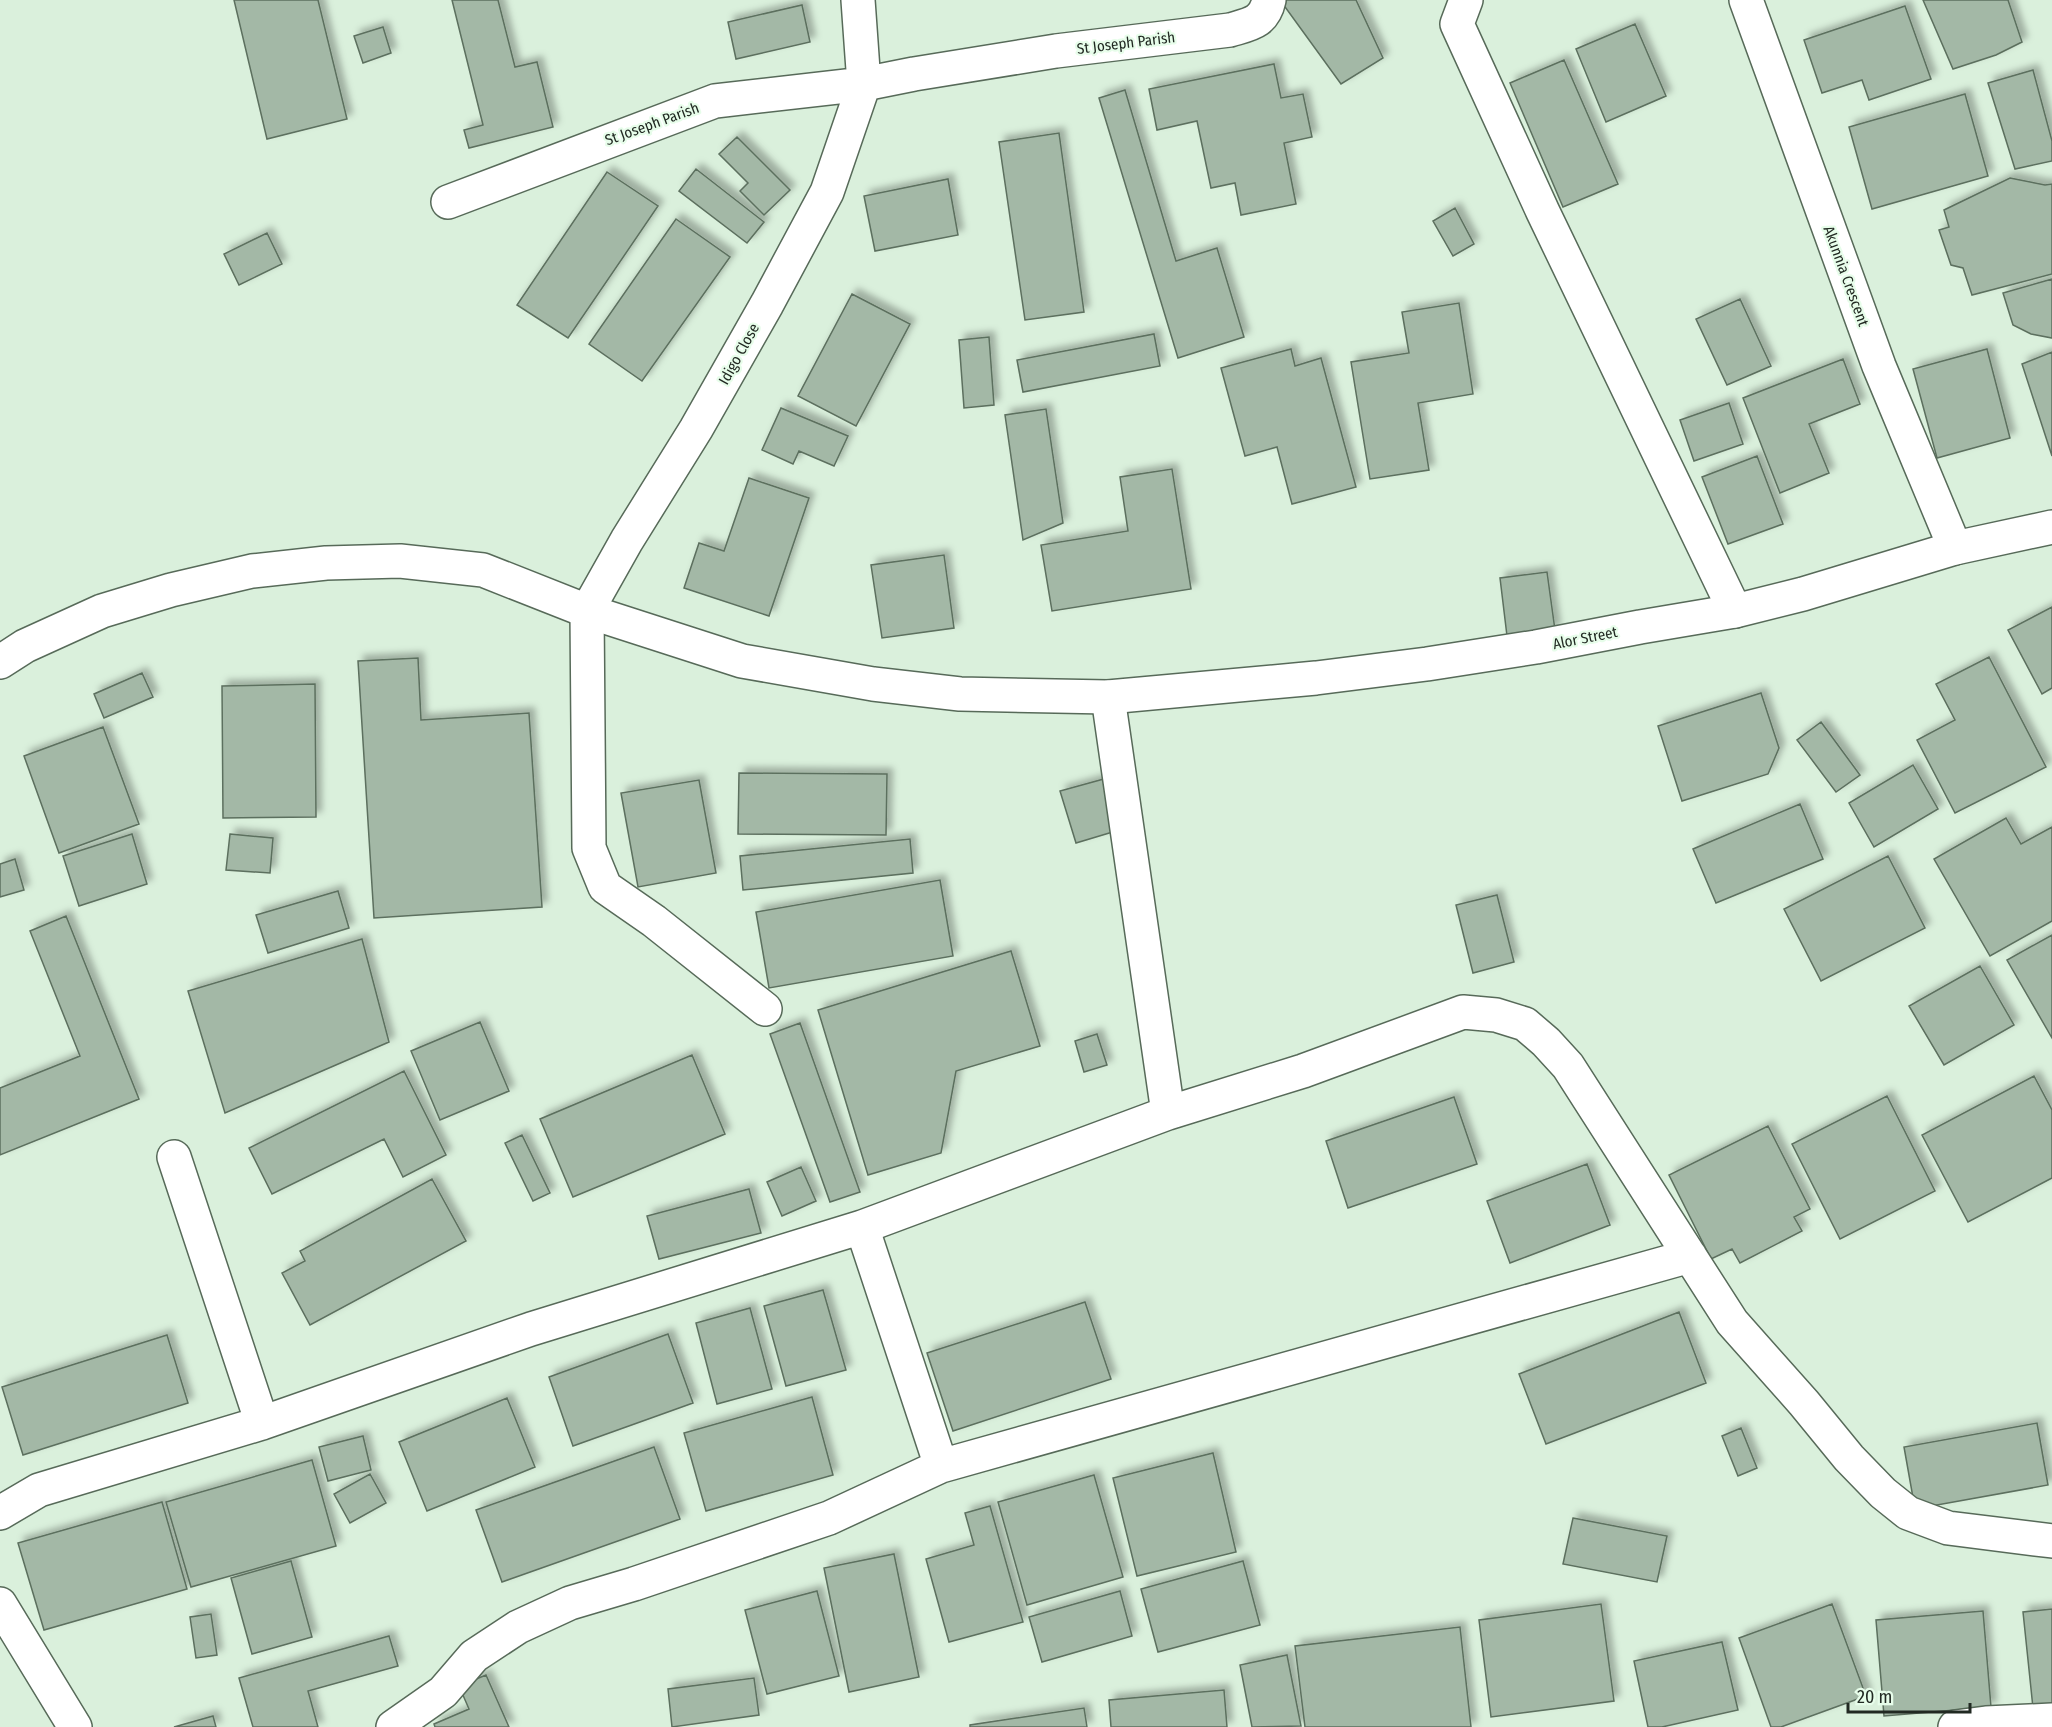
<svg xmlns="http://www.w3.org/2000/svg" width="2052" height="1727" viewBox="0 0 2052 1727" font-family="'Fira Sans Condensed',sans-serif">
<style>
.building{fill:#a3b8a6;stroke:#5c6f5e;stroke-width:1.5;filter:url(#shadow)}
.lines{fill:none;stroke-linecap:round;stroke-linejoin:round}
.minor-casing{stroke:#576a59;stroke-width:36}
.tertiary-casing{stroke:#576a59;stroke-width:36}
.minor{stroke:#fff;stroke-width:33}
.tertiary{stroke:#fff;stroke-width:33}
.labels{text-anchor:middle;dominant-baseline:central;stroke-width:4.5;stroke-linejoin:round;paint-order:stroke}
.street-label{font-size:15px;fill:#212922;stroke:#e7fdea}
</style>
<defs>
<filter id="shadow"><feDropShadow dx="5.5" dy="-5.5" stdDeviation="3" flood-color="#0004"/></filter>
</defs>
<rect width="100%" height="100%" fill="#daf0dc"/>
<!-- building -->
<path class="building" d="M 234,0 L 318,0 L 347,119 L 267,139 Z
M 452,0 L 498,0 L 515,67 L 537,62 L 553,127 L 469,148 L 464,130 L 483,125 Z
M 1280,0 L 1356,0 L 1383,58 L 1341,84 Z
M 1923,0 L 2008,0 L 2022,42 L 1996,55 L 1953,69 Z
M 802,5 L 810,42 L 736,59 L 728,22 Z
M 1905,6 L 1931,79 L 1869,100 L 1862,80 L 1822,93 L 1804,40 Z
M 1635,24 L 1666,96 L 1606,122 L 1576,49 Z
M 383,27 L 391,53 L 363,63 L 354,36 Z
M 1564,60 L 1618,184 L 1563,207 L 1510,83 Z
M 1274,64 L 1281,98 L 1303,94 L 1312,137 L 1284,143 L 1296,204 L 1241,215 L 1235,183 L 1211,188 L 1197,121 L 1157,130 L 1149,89 Z
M 2033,70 L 2052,141 L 2052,161 L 2015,169 L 1988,83 Z
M 1125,90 L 1176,261 L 1217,248 L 1244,337 L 1178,358 L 1099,98 Z
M 1965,94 L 1988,176 L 1872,209 L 1849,127 Z
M 1059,133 L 1084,312 L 1025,320 L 999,142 Z
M 737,137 L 790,190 L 764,215 L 740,191 L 748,183 L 719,154 Z
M 696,169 L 764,222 L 747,243 L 679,191 Z
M 607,172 L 658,206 L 568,338 L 517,305 Z
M 2010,178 L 2045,185 L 2052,184 L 2052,274 L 1972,295 L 1963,268 L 1951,265 L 1939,230 L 1949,227 L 1944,210 Z
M 948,179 L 958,235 L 875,251 L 864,196 Z
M 1455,208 L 1474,244 L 1453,256 L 1433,221 Z
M 676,219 L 730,257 L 642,381 L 589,344 Z
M 267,233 L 282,264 L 239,285 L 224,254 Z
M 2052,279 L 2052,338 L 2031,334 L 2013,325 L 2003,293 Z
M 852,294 L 910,324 L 856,426 L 798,396 Z
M 1740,299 L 1771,366 L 1727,385 L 1696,319 Z
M 1459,303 L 1473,394 L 1418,403 L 1429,470 L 1370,479 L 1351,362 L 1409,353 L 1402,312 Z
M 1154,334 L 1160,366 L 1023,392 L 1017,360 Z
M 989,337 L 994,405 L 964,408 L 959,340 Z
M 1291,349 L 1295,366 L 1321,358 L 1356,487 L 1292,504 L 1277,447 L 1245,456 L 1221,368 Z
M 1987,349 L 2010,438 L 1937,458 L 1913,369 Z
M 2052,352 L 2052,456 L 2022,364 Z
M 1843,359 L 1860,404 L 1809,424 L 1829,473 L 1780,493 L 1743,398 Z
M 1729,403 L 1743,444 L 1694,461 L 1680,420 Z
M 781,408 L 848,436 L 834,466 L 799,451 L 793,464 L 762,450 Z
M 1046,409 L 1063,523 L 1023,540 L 1005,415 Z
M 1757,456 L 1783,524 L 1728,544 L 1702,477 Z
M 1172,469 L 1191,589 L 1052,611 L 1041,545 L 1128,531 L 1120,477 Z
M 749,478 L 809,498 L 769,616 L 684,588 L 699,543 L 724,551 Z
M 944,555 L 954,628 L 882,638 L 871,565 Z
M 1547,572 L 1555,630 L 1507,636 L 1500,578 Z
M 2052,607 L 2052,688 L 2042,694 L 2008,630 Z
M 1989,657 L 2046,767 L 1955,813 L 1917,740 L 1955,720 L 1936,684 Z
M 418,658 L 421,720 L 529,713 L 542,907 L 374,918 L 358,661 Z
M 142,673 L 153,697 L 104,718 L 94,694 Z
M 315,684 L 316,817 L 223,818 L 222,686 Z
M 1761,693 L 1779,748 L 1768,774 L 1682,801 L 1658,726 Z
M 1821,722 L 1860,775 L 1836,792 L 1797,740 Z
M 103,727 L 139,824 L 59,853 L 24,756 Z
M 1913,765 L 1938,809 L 1874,847 L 1849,803 Z
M 739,773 L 887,774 L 886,835 L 738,834 Z
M 1111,777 L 1126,828 L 1076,843 L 1060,791 Z
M 699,780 L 716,873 L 638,887 L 621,793 Z
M 1800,804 L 1823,859 L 1716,903 L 1693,849 Z
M 2006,818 L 2021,844 L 2052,827 L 2052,921 L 1990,956 L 1934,859 Z
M 132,834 L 147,884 L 79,906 L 63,856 Z
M 230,834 L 273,838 L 270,873 L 226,870 Z
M 910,839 L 913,873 L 743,890 L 740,856 Z
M 1888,856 L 1925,928 L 1821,981 L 1784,909 Z
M 15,859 L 24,890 L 0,897 L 0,864 Z
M 940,880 L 953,956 L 769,988 L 756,912 Z
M 338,891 L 349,928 L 268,953 L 256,915 Z
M 1497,895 L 1514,962 L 1473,973 L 1456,905 Z
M 66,916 L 139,1099 L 0,1155 L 0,1088 L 80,1056 L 30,931 Z
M 2052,935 L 2052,1038 L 2007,960 Z
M 362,939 L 389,1042 L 225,1113 L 188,991 Z
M 1011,951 L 1040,1046 L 956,1071 L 941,1153 L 868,1175 L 818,1010 Z
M 1980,966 L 2014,1025 L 1944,1065 L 1909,1006 Z
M 480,1022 L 509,1091 L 440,1120 L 411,1051 Z
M 800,1023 L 860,1192 L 830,1202 L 770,1034 Z
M 1097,1034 L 1107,1065 L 1084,1072 L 1075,1041 Z
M 692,1055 L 725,1134 L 573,1197 L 540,1119 Z
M 404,1071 L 446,1155 L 403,1177 L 384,1139 L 272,1194 L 249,1148 Z
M 2034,1076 L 2052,1110 L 2052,1178 L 1968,1222 L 1922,1135 Z
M 1887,1096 L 1935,1191 L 1840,1239 L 1792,1144 Z
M 1454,1097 L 1477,1164 L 1348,1208 L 1326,1141 Z
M 1768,1126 L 1810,1209 L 1794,1217 L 1802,1231 L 1740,1263 L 1732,1249 L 1711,1259 L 1669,1175 Z
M 522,1135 L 550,1193 L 533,1201 L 505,1143 Z
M 1587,1164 L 1610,1225 L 1510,1263 L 1487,1201 Z
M 801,1167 L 816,1201 L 782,1216 L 767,1182 Z
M 432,1179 L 466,1241 L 310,1325 L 282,1273 L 305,1261 L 300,1251 Z
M 749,1189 L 761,1233 L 659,1259 L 647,1216 Z
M 823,1290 L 846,1370 L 786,1386 L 764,1306 Z
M 1085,1302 L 1111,1379 L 953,1431 L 927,1353 Z
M 750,1308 L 772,1389 L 717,1404 L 696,1323 Z
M 1679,1312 L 1706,1383 L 1546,1444 L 1519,1374 Z
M 668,1334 L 693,1403 L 573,1446 L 549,1377 Z
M 167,1335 L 188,1403 L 23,1455 L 2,1387 Z
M 812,1397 L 833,1475 L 706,1511 L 684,1433 Z
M 507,1398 L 535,1467 L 427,1511 L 399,1442 Z
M 2037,1423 L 2048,1485 L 1915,1509 L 1904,1447 Z
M 1741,1428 L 1757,1468 L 1738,1476 L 1722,1436 Z
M 363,1436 L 371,1470 L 328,1481 L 319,1447 Z
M 654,1447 L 680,1519 L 502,1582 L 476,1510 Z
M 1213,1453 L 1236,1552 L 1137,1576 L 1113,1478 Z
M 312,1460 L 336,1546 L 191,1587 L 166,1502 Z
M 370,1474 L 386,1503 L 350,1523 L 334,1494 Z
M 1094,1475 L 1123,1577 L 1027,1605 L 998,1502 Z
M 162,1502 L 187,1589 L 44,1630 L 18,1543 Z
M 990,1506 L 1023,1622 L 949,1642 L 926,1559 L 974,1545 L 965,1513 Z
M 1573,1518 L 1667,1536 L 1657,1582 L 1563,1564 Z
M 894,1554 L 919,1677 L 849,1692 L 824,1568 Z
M 291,1561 L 312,1637 L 252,1654 L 231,1578 Z
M 1243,1561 L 1260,1625 L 1158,1652 L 1141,1589 Z
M 817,1591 L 839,1676 L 767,1694 L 745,1610 Z
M 1120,1591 L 1132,1636 L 1042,1662 L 1029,1617 Z
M 1601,1604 L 1614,1701 L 1491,1717 L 1479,1620 Z
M 1832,1604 L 1866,1696 L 1781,1727 L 1771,1727 L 1739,1638 Z
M 2052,1609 L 2052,1706 L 2033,1708 L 2023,1612 Z
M 1983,1611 L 1991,1707 L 1884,1716 L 1876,1620 Z
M 211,1614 L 217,1655 L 196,1658 L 190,1617 Z
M 1460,1627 L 1471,1727 L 1305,1727 L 1295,1646 Z
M 389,1636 L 398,1666 L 308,1691 L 318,1727 L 253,1727 L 239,1678 Z
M 1722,1642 L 1738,1710 L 1662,1727 L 1648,1727 L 1634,1661 Z
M 1287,1655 L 1301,1726 L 1252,1727 L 1240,1665 Z
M 486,1675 L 509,1727 L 435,1727 L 434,1724 L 469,1709 L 459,1686 Z
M 754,1678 L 759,1715 L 672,1727 L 668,1689 Z
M 1224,1690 L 1227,1727 L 1111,1727 L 1109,1700 Z
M 1084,1708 L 1087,1727 L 970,1727 L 970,1725 Z
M 213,1716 L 216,1727 L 174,1727 Z"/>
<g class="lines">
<defs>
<path id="minor" d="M 1466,0 L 1457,24 L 1543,212 L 1735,611
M 1746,0 L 1879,366 L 1955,548
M 448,202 L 715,101 L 864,84 L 914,74 L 1056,51 L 1230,30 C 1250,24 1264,23 1269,0
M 1108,697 L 1168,1113
M 765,1009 L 654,921 L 605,887 L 589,848 L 587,611 L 627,540 L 696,429 L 767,304 L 827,192 L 864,84 L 858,0
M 174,1157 L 262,1423
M 862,1227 L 941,1466
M 0,1513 L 39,1490 L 262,1423 L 531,1329 L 862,1227 L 1168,1113 L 1303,1071 L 1463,1012 L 1496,1015 L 1525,1024 L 1546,1042 L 1568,1066 L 1732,1322 L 1804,1403 L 1849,1458 L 1883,1493 L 1908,1513 L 1948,1528 L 2052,1541
M 0,1604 L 75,1727
M 393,1727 L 443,1692 L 474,1656 L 518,1627 L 570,1603 L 634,1584 L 829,1518 L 941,1466 L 1690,1256
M 1955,1727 L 1986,1723 L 2052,1720"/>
<path id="tertiary" d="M 0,662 L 25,646 L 102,611 L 171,590 L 252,571 L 326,563 L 400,561 L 483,570 L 587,611 L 742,661 L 873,684 L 960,694 L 1108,697 L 1316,678 L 1427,664 L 1536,647 L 1640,627 L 1735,611 L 1803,594 L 1955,548 L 2052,527"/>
</defs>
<!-- minor casing -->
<use href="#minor" class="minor-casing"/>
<!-- tertiary casing -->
<use href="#tertiary" class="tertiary-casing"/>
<!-- minor -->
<use href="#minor" class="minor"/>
<!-- tertiary -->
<use href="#tertiary" class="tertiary"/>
</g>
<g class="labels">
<!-- street labels -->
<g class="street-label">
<text transform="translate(1126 43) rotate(-7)">St Joseph Parish</text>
<text transform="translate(652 124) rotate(-20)">St Joseph Parish</text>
<text transform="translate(1846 276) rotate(70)">Akunnia Crescent</text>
<text transform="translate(739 354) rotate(-61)">Idigo Close</text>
<text transform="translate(1585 638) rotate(-11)">Alor Street</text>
</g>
</g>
<!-- scale -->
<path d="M1848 1703v9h122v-9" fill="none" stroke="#212922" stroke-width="3"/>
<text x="1857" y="1703" font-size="18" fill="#212922" stroke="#e7fdea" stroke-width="4.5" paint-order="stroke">20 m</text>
</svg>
